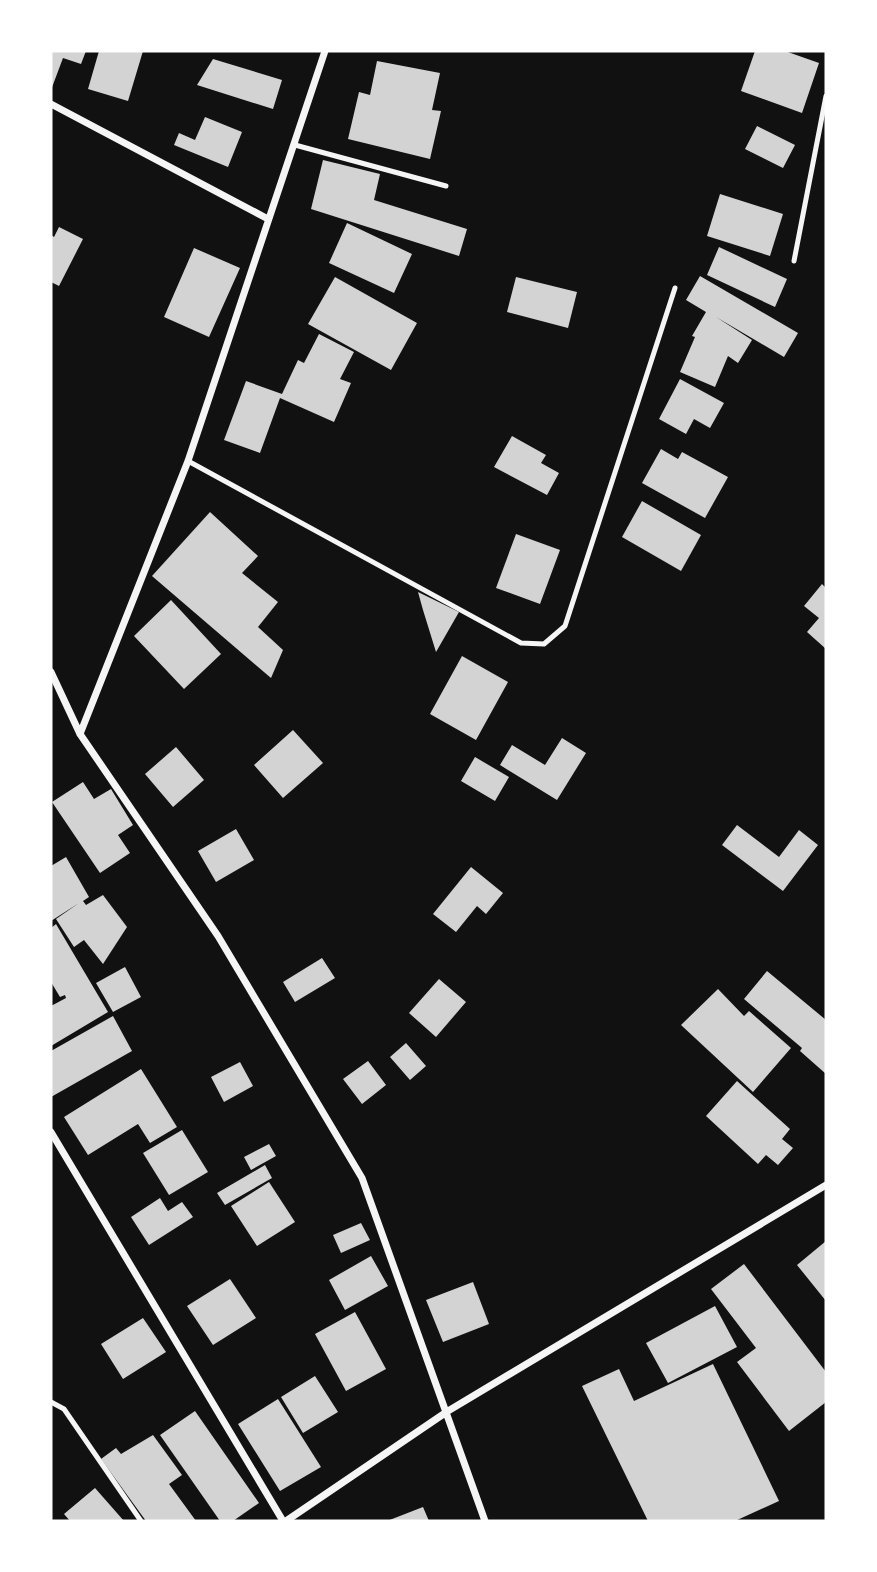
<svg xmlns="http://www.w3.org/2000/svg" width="877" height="1572" viewBox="0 0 877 1572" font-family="Roboto,sans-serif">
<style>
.building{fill:#d3d3d3}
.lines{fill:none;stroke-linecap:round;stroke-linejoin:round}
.service{stroke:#f5f5f5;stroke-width:5}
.minor{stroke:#f5f5f5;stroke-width:7}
</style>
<rect width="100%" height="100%" fill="#111"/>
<!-- building -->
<path class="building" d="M 51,51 L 86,51 L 81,64 L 63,58 L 51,90 Z
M 99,51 L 143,51 L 128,101 L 88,89 Z
M 755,51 L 785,51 L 819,63 L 802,113 L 741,91 Z
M 213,59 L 282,80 L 273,109 L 197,85 Z
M 377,61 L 440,73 L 432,110 L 441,111 L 430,159 L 348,139 L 359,92 L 370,95 Z
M 205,117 L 242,132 L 228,167 L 174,145 L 179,133 L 195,140 Z
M 757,126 L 795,145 L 783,168 L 745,149 Z
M 323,160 L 380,174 L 374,200 L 467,229 L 459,256 L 311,209 Z
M 720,194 L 783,214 L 770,256 L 707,236 Z
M 347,223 L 412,254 L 394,293 L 329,263 Z
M 59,227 L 83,239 L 59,286 L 51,282 L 51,235 L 54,237 Z
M 719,247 L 787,279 L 775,307 L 707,275 Z
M 194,248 L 240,268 L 209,337 L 164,317 Z
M 700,276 L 798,333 L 784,357 L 716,317 L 752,340 L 738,363 L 728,356 L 715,387 L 680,372 L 695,337 L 692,336 L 706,312 L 686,300 Z
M 335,277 L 417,323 L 391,370 L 308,324 Z
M 516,277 L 577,292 L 568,328 L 507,312 Z
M 319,334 L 354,352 L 340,379 L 351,383 L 334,422 L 280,398 L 260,453 L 224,440 L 246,381 L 282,394 L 298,360 L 304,363 Z
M 680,379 L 724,403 L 710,428 L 694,419 L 686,434 L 659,419 Z
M 512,436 L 546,455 L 541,463 L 559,473 L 547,495 L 494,467 Z
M 661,449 L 678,459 L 682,452 L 728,477 L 705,518 L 642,483 Z
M 642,501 L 701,535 L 681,571 L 622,537 Z
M 210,512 L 258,556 L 242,573 L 278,602 L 258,627 L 283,650 L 271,678 L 152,576 Z
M 516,534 L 560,550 L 540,604 L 496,588 Z
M 822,584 L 826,588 L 826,649 L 807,632 L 819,618 L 804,606 Z
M 418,592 L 459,612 L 436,652 L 423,610 Z
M 171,600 L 221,654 L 184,689 L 134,636 Z
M 462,656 L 508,682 L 476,740 L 430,714 Z
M 293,730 L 323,763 L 283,798 L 254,765 Z
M 562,738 L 586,753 L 557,800 L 500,765 L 512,745 L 545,765 Z
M 176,747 L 204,780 L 173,807 L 145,774 Z
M 475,757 L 509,777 L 495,801 L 461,781 Z
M 83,782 L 94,799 L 111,789 L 133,825 L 118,835 L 130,853 L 100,873 L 52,802 Z
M 737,825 L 779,857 L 799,830 L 818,845 L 783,891 L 722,845 Z
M 236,829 L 254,860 L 216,882 L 198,851 Z
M 66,857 L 89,897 L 83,901 L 86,905 L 103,895 L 127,927 L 103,964 L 84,940 L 74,947 L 56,919 L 79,903 L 51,921 L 51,866 Z
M 471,867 L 503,893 L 486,914 L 477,906 L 456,932 L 433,914 Z
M 56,924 L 108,1012 L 51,1046 L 51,1006 L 66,998 L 65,995 L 60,997 L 51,982 L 51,928 Z
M 322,958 L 335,978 L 295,1002 L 283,982 Z
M 125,967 L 141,997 L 113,1012 L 96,983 Z
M 767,971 L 826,1020 L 826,1074 L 800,1051 L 802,1048 L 744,999 Z
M 439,979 L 466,1002 L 436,1037 L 409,1013 Z
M 718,989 L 744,1016 L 749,1011 L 791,1048 L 753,1092 L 681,1025 Z
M 113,1016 L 132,1051 L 51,1097 L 51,1051 Z
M 406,1043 L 426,1066 L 410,1080 L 390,1057 Z
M 368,1061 L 386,1085 L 362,1104 L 343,1079 Z
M 240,1062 L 253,1086 L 224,1102 L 211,1077 Z
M 141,1069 L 177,1127 L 150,1143 L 138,1124 L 88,1155 L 64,1117 Z
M 737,1081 L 790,1129 L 782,1139 L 793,1148 L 778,1165 L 766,1155 L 758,1164 L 706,1116 Z
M 182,1130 L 208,1172 L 169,1195 L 143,1153 Z
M 269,1144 L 276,1156 L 251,1170 L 244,1157 Z
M 265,1165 L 272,1178 L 225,1205 L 217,1193 Z
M 269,1182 L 295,1222 L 257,1246 L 231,1206 Z
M 160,1198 L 168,1211 L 182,1202 L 193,1217 L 149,1245 L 131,1217 Z
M 361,1223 L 370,1240 L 341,1253 L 333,1235 Z
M 826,1241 L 826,1301 L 797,1265 Z
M 371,1256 L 388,1286 L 345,1310 L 329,1280 Z
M 744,1264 L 826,1372 L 826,1402 L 789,1431 L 737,1362 L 756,1348 L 711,1289 Z
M 230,1279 L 256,1318 L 213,1345 L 187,1306 Z
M 473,1282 L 489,1324 L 443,1342 L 426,1300 Z
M 715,1306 L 737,1347 L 668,1383 L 646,1343 Z
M 355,1312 L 386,1369 L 346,1391 L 315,1334 Z
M 143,1318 L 166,1352 L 123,1379 L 101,1344 Z
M 713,1364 L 779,1501 L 735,1521 L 648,1521 L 582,1386 L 619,1369 L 634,1401 Z
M 315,1376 L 338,1412 L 303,1433 L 281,1397 Z
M 278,1399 L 321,1467 L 280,1491 L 238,1424 Z
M 195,1411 L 259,1503 L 233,1521 L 220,1521 L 160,1435 Z
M 153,1435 L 182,1475 L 169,1484 L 196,1521 L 146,1521 L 101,1459 L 116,1448 L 121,1454 Z
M 95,1488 L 124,1521 L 70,1521 L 64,1514 Z
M 423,1507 L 429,1521 L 387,1521 Z"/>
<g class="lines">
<!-- service -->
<path class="service" d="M 295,145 L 446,186
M 794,261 L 826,96
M 188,461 L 521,643 L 544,644 L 565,626 L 675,288
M 51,1402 L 64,1409 L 141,1521"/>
<!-- minor -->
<path class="minor" d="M 51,104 L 268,219
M 51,672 L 80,734 L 218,936 L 362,1178 L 485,1521
M 80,734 L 188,461 L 325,51
M 51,1132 L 283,1521
M 286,1521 L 448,1411 L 826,1185"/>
</g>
<!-- border -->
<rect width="877" height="1572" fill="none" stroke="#ffffff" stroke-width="105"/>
</svg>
